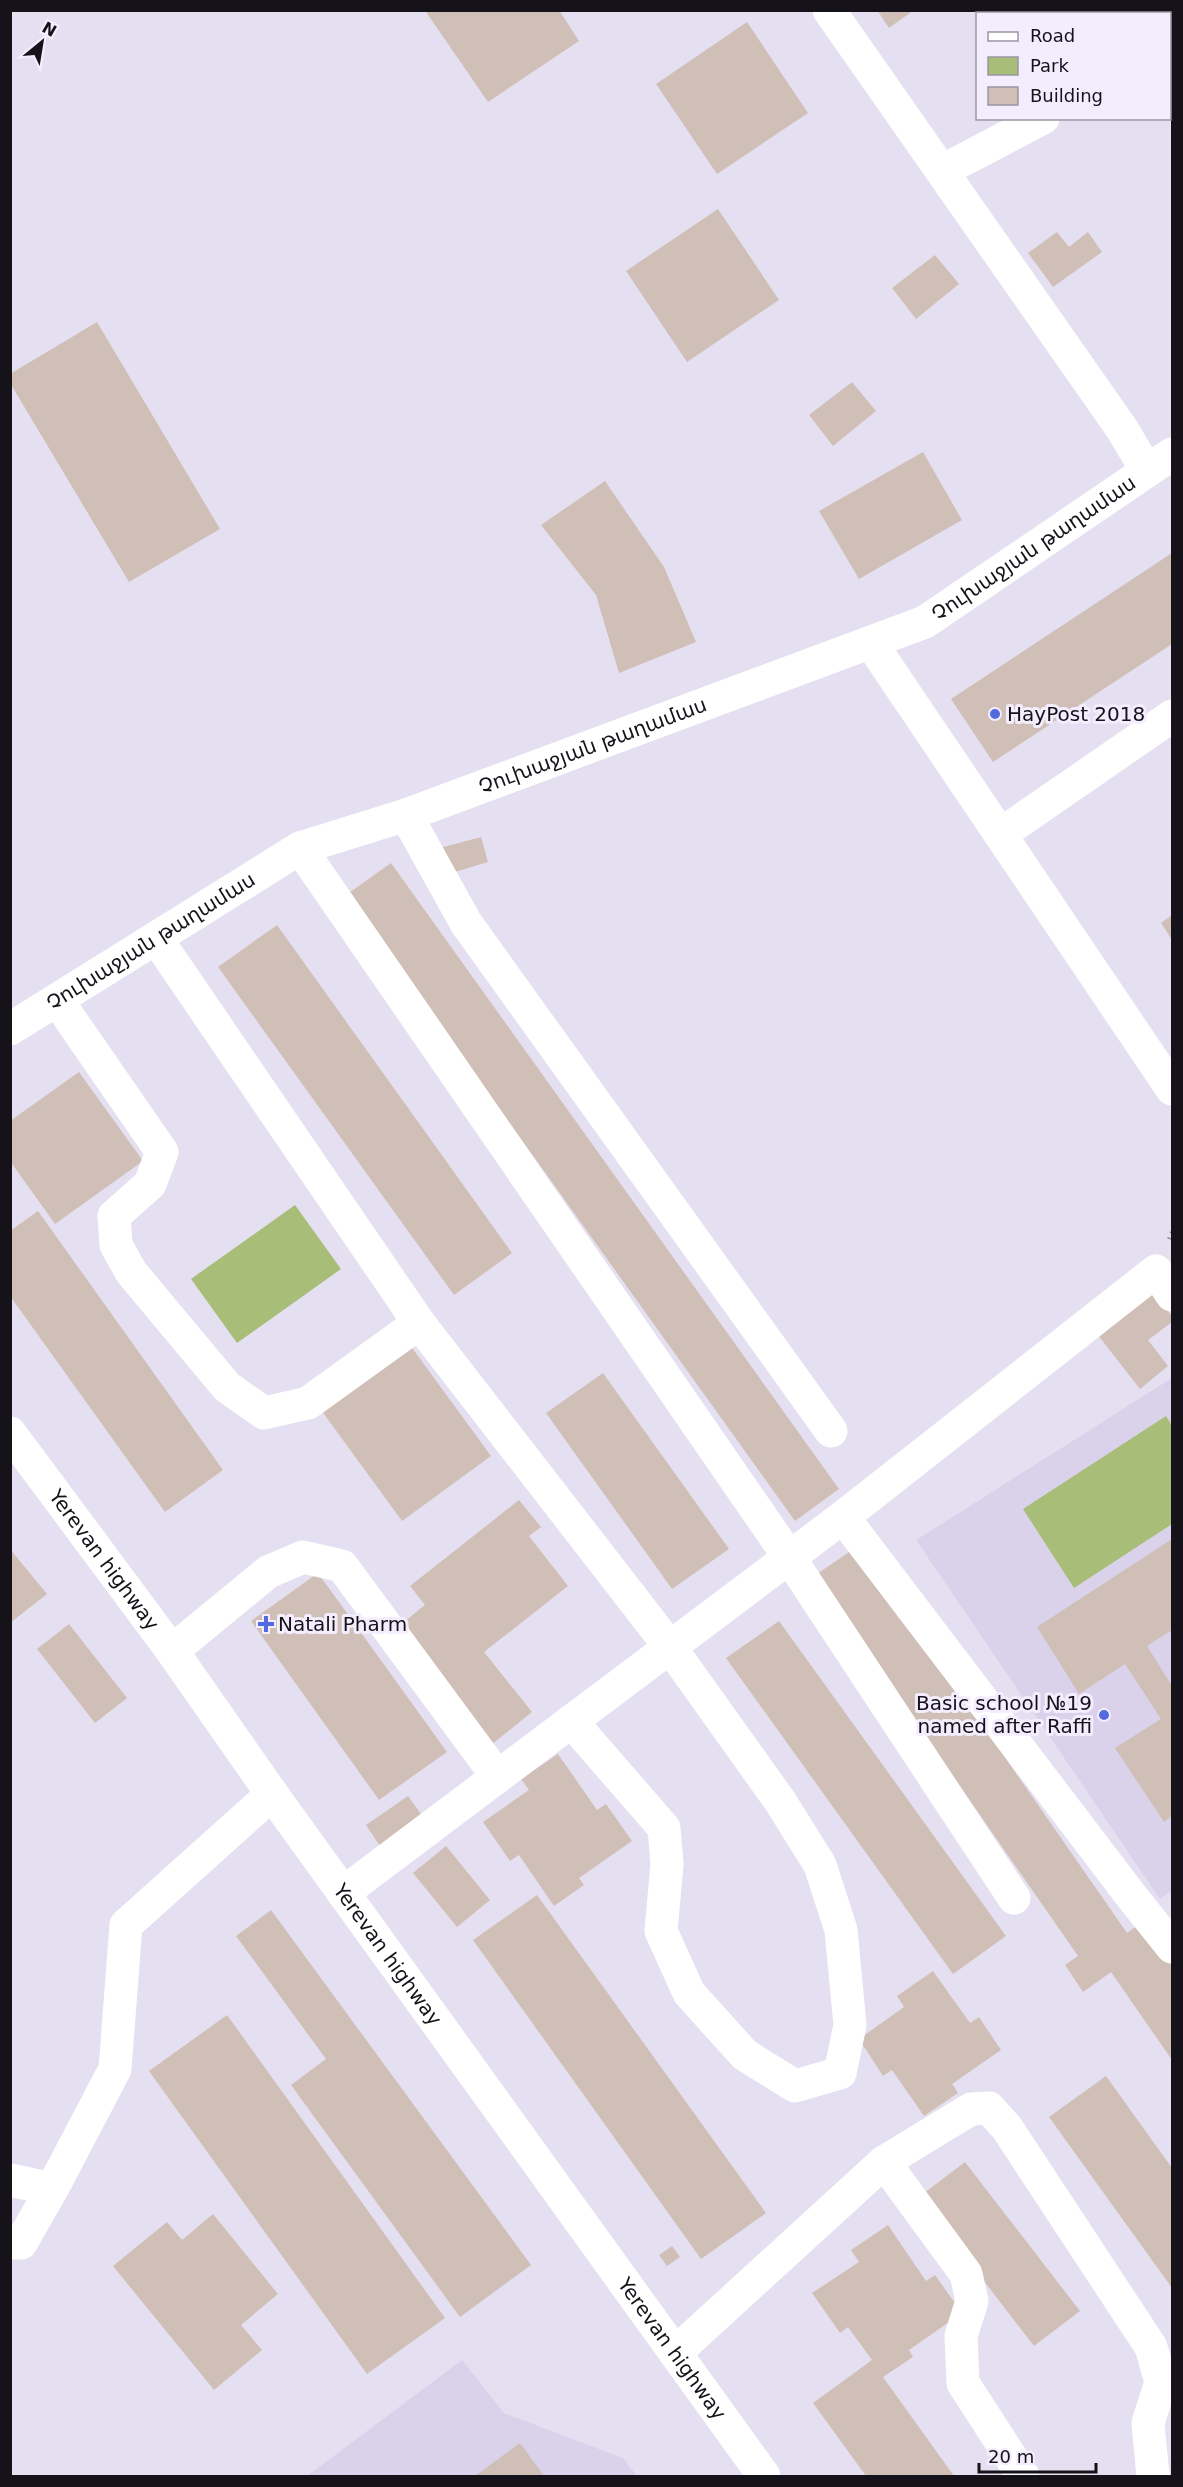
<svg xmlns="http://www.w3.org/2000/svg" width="1183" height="2487" viewBox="0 0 1183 2487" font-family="'DejaVu Sans','Noto Sans Armenian',sans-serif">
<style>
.built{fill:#dad2ea}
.green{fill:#a8bd77}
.building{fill:#d0bfb6}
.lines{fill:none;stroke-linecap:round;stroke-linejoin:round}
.path{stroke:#908c98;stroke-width:4;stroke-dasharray:1.5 4.5;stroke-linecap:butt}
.minor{stroke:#fff;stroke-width:33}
.highway{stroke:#fff;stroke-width:33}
.poi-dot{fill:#536adf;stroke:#f3edfe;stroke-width:2}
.labels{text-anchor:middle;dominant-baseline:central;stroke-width:6;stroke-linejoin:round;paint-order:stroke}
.street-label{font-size:20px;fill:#151319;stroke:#f3edfe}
.poi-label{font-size:20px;fill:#151319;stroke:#f3edfe;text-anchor:start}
</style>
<rect width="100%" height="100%" fill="#e5e0f1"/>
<!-- built -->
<path class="built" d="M 1172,1378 L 1172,1890 L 1160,1899 L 916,1540 Z
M 462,2360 L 504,2413 L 623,2458 L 637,2476 L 307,2476 Z"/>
<!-- green -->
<path class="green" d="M 295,1205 L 341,1269 L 237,1343 L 191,1279 Z
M 1166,1416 L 1172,1426 L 1172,1524 L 1074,1588 L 1023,1509 Z"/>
<!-- building -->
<path class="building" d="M 428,10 L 559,10 L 579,41 L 488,102 L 426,12 Z
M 877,10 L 914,10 L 889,28 Z
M 747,22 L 808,113 L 717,174 L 656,84 Z
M 718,209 L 779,300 L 687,362 L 626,271 Z
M 1057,232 L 1069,247 L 1088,232 L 1102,252 L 1053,287 L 1028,253 Z
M 935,255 L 959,284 L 916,319 L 892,288 Z
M 97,322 L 220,529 L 129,582 L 10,383 L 10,374 Z
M 852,382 L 876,411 L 833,446 L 809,415 Z
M 923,452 L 962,520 L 859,579 L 819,511 Z
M 605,481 L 664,567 L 696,642 L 619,673 L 596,595 L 541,525 Z
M 1172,553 L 1172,644 L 993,762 L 951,699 Z
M 481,837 L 488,862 L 448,874 L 440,848 Z
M 391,863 L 839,1489 L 795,1521 L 346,895 Z
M 1172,915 L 1172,940 L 1161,923 Z
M 277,925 L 512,1253 L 454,1295 L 218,967 Z
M 79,1072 L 143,1161 L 55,1224 L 10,1161 L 10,1121 Z
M 38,1211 L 223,1470 L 165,1512 L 10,1296 L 10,1231 Z
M 1152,1291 L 1172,1316 L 1172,1322 L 1148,1340 L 1168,1366 L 1140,1389 L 1097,1334 Z
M 410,1345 L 491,1456 L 402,1521 L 321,1410 Z
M 603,1373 L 729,1549 L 672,1589 L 546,1413 Z
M 519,1500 L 541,1527 L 529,1536 L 568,1586 L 484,1652 L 532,1712 L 491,1745 L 395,1629 L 425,1605 L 410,1586 Z
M 1172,1539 L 1172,1630 L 1147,1646 L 1172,1686 L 1172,1816 L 1164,1822 L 1115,1748 L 1161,1719 L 1125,1664 L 1079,1694 L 1037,1627 Z
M 858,1546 L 1127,1933 L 1142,1922 L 1172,1966 L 1172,2060 L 1111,1972 L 1083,1992 L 1065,1965 L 1078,1956 L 814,1576 Z
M 10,1549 L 47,1594 L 10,1623 Z
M 318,1573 L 447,1752 L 379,1800 L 251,1621 Z
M 779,1621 L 1006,1936 L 953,1974 L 726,1658 Z
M 69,1624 L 127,1698 L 95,1723 L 37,1649 Z
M 558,1754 L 597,1810 L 606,1804 L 632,1841 L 579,1878 L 584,1885 L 554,1906 L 519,1855 L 510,1861 L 483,1822 L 529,1790 L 521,1779 Z
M 408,1796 L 426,1821 L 384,1852 L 366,1825 Z
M 446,1846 L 490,1900 L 457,1927 L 413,1873 Z
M 537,1895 L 766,2213 L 701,2259 L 473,1940 Z
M 271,1910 L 531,2265 L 460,2317 L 291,2085 L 326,2059 L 236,1936 Z
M 933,1971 L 970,2023 L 979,2017 L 1001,2050 L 952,2084 L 958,2093 L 924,2116 L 892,2070 L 883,2076 L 859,2039 L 904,2007 L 897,1996 Z
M 227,2015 L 445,2318 L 367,2374 L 149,2071 Z
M 1106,2076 L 1172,2168 L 1172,2288 L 1049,2117 Z
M 965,2162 L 1080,2311 L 1034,2346 L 919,2197 Z
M 213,2214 L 278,2294 L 241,2325 L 262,2350 L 214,2390 L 113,2266 L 167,2222 L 182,2240 Z
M 888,2225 L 926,2281 L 935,2275 L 962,2313 L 909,2350 L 913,2357 L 883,2377 L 954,2476 L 866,2476 L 813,2403 L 872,2360 L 848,2327 L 840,2333 L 812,2293 L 859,2262 L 851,2250 Z
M 672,2246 L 680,2257 L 667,2266 L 659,2255 Z
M 520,2443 L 544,2476 L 475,2476 Z"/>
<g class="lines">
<!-- path -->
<path class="path" d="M 1169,1239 L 1172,1232"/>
<!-- minor -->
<g class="minor">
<path d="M 829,10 L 1122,429 L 1147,471"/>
<path d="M 1170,53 L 1172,51"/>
<path d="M 942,171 L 1043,118"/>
<path d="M 871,643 L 1172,1089"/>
<path d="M 406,815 L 466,923 L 831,1431"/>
<path d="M 1001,834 L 1172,716"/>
<path d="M 300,848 L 789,1557 L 1014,1898"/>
<path d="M 156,938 L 419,1323 L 670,1647 L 780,1801 L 820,1865 L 841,1930 L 850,2025 L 840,2073 L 795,2086 L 745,2055 L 689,1993 L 661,1931 L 667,1864 L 664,1828 L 571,1721"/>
<path d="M 57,1000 L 162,1152 L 150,1184 L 114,1216 L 116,1245 L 131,1272 L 227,1387 L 264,1413 L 308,1403 L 419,1323"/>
<path id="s1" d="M 10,1029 L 300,848 L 406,815 L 925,622 L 1172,454"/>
<path d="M 843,1517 L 1132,1897 L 1172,1947"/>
<path d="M 172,1651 L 268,1572 L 303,1557 L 342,1566 L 497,1776"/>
<path d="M 343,1893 L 843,1517 L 1156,1271 L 1172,1295"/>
<path d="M 884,2162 L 966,2274 L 972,2301 L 961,2336 L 963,2383 L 1023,2476"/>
<path d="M 10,2180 L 52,2189 L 115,2069 L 126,1925 L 272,1794"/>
<path d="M 10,2243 L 21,2243 L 52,2189"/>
<path d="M 675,2353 L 884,2162 L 971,2109 L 989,2108 L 1007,2128 L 1151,2347 L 1161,2382 L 1148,2423 L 1153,2476"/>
</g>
<!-- highway -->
<path class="highway" id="s2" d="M 10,1433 L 172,1651 L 272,1794 L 764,2476"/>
</g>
<!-- markers -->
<g class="poi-dot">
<circle cx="995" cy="714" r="6"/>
<path d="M263 1615h6v6h6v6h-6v6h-6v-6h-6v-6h6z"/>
<circle cx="1104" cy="1715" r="6"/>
</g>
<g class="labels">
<!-- street labels -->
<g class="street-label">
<text stroke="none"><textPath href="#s1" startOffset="1138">Չուխաջյան թաղամաս</textPath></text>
<text stroke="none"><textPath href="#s1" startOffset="652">Չուխաջյան թաղամաս</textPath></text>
<text stroke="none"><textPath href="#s1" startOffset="166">Չուխաջյան թաղամաս</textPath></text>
<text stroke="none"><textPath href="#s2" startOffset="158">Yerevan highway</textPath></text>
<text stroke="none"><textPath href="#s2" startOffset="644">Yerevan highway</textPath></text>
<text stroke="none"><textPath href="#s2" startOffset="1130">Yerevan highway</textPath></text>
</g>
<!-- poi labels -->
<g class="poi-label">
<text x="1007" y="714">HayPost 2018</text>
<text x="278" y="1624">Natali Pharm</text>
<text x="1092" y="1703" text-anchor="end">Basic school №19<tspan x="1092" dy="23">named after Raffi</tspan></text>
</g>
</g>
<!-- border -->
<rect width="1183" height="2487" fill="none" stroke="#151319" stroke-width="24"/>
<!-- legend -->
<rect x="976" y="12" width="195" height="108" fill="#f3edfe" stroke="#9a96a2" stroke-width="1.5"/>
<rect x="988" y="32" width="30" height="9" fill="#ffffff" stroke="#9a96a2" stroke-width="1.5"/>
<text x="1030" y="42" font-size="18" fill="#151319">Road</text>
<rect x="988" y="57" width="30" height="18" fill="#a8bd77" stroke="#9a96a2" stroke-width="1.5"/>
<text x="1030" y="72" font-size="18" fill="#151319">Park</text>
<rect x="988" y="87" width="30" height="18" fill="#d0bfb6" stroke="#9a96a2" stroke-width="1.5"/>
<text x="1030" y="102" font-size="18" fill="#151319">Building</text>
<!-- north arrow -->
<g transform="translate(42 42) rotate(30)" stroke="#f3edfe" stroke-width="4.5" paint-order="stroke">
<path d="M0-4.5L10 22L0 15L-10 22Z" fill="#151319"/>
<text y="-9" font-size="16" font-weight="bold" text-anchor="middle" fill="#151319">N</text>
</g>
<!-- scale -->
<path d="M979 2463v9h117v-9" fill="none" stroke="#151319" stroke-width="3"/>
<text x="988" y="2463" font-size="18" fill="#151319" stroke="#f3edfe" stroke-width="4.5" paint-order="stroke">20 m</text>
</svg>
